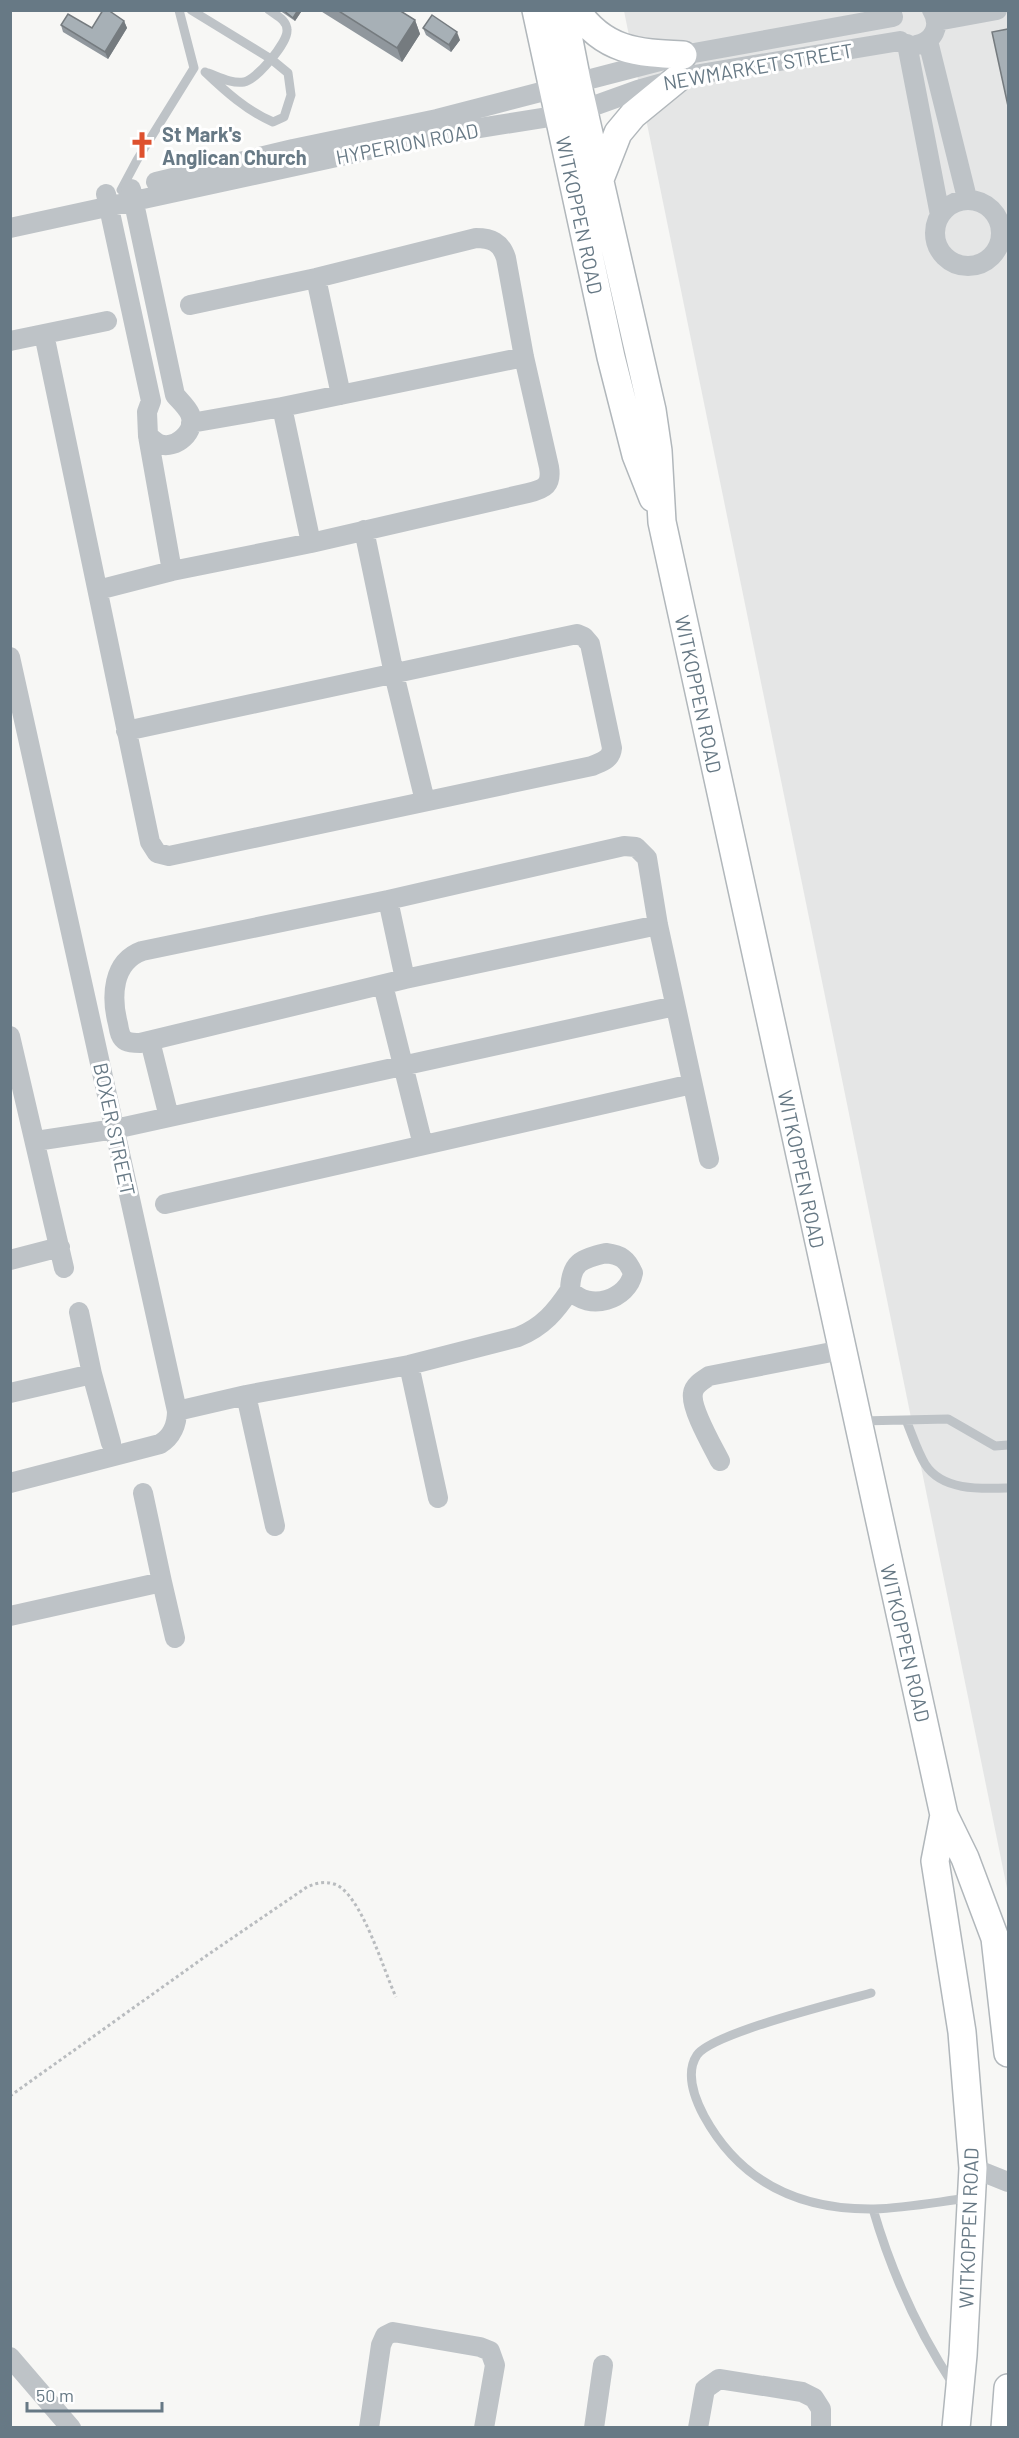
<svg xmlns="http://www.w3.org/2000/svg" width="1019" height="2438" viewBox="0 0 1019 2438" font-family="Barlow,sans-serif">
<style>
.built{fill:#e5e6e6}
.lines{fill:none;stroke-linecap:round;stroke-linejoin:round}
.secondary-casing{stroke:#b1b7bb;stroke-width:30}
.path{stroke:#b9bcbf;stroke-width:3;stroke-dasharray:3 3;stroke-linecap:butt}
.lane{stroke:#bec3c7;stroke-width:9}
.street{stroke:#bec3c7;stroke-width:20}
.secondary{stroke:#fff;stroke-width:27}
.wall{fill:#90979d}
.shaded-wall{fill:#757b7f}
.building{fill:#a7b0b6;stroke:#757b7f;stroke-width:1.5}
.labels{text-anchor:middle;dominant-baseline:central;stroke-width:6;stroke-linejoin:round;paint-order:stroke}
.street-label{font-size:20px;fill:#677985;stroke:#fff}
.poi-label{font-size:20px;font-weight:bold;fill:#677985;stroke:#fff;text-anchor:start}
</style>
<rect width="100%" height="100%" fill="#f7f7f5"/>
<!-- built -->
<path class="built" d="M 624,11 L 1008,11 L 1008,1893 Z"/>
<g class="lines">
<defs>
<path id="secondary" d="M 536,10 L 611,357 L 636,455 L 653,498
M 563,10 L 577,81 L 652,410 L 658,451 L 662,522 L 944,1815 L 965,1858 L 995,1938 L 1008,2053
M 576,10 C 604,51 637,53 683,55
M 600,179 L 618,133 L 633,115 L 677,79
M 944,1815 L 935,1861 L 962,2032 L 973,2168 L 963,2355 L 956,2428
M 1005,2428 L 1008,2388"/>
</defs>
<!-- secondary casing -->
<use href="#secondary" class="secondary-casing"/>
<!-- path -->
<path class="path" d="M 10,2096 L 206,1956 L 307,1887 C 316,1883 324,1881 334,1884 C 361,1892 384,1972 396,1997"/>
<!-- lane -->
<path class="lane" d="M 191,10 L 271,59 L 288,73 L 291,95 L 284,117 L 273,122 C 247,111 225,91 205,72
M 208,73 C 219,77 232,84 244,82 C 256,80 288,43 287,30 C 287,20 277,16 269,10
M 121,190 L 137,160 L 194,68 L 179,10
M 906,1420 C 912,1434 917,1451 925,1464 C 942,1491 981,1489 1008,1488
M 860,1421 L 948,1419 L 995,1446 L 1008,1445
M 871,1993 C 840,2002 712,2033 697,2055 C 685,2073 695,2099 704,2116 C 740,2182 799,2210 874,2209 C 905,2208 937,2202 969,2198
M 873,2209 C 891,2271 918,2331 954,2386"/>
<!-- street -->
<path class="street" d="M 937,21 L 997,10
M 928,41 L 967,198
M 907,44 L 940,215
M 916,45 C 933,42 942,26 932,10
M 156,182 L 293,149 L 437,119 L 683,55 L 893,17
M 106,194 L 151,401 L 147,412 L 148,436 C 151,438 155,442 159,444 C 176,450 197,431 190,414 C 187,407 180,401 175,395 L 131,189
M935 233a33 33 0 1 1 66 0a33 33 0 1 1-66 0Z
M 10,228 L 442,134 L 574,113 L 638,90 L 688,76 L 900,41
M 316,278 L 341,395
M 44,334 L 150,842 L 157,853 L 169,856 L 592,766 C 601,762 611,760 612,748 L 590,644 L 584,637 L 577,634 L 126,731
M 10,341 L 107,321
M 282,407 L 311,543
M 191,423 L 282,407 L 524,357
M 148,436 L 172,571
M 364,530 L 394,674 L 425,801
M 98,590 L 172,571 L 311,543 L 528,493 C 545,489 552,485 549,467 L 524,357 L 506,258 C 501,242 491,238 476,238 L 316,278 L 190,305
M 10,657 L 177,1411 C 177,1424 172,1437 160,1444 L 10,1483
M 388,900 L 405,979
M 658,925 L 405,979 L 140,1043 C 136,1043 130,1043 126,1041 C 120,1038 119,1030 118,1024 C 111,997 112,962 142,951 L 388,900 L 624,846 L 636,847 L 647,858 L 658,925 L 709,1159
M 383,985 L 423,1145
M 10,1036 L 64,1268
M 150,1041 L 169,1117
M 36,1141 L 115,1129 L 675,1006
M 165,1204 L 692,1084
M 606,1253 C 621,1255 627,1259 633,1273 C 628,1300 589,1312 570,1290 C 571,1262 581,1259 606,1253 Z
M 10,1260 L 60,1247
M 409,1365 L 438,1498
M 92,1374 L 111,1443
M 10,1393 L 92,1374 L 79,1312
M 246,1395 L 275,1526
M 177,1411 L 246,1395 L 409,1365 L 518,1337 C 543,1327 556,1311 570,1290
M 720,1461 C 713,1447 690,1408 693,1393 C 694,1385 703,1380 709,1376 L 842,1350
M 143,1493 L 162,1582
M 10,1616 L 162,1582 L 175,1638
M 973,2168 L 1008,2182
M 10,2357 L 71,2428
M 369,2428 L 381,2345 L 385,2336 L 393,2332 L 480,2347 L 490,2351 L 495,2365 L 484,2428
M 594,2428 L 603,2365
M 698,2428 L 705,2389 L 719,2379 L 802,2392 L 814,2398 L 821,2409 L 821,2428"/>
<!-- secondary -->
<use href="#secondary" class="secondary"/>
</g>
<!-- wall -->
<path class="wall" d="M 279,10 L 300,10 L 301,12 L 295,21 Z
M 319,10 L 399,10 L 415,20 L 420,34 L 402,62 Z
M 124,21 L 127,28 L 108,59 L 63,32 L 61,25 L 92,28 Z
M 423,28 L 460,40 L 451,52 L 426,35 Z"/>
<!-- shaded-wall -->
<path class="shaded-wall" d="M 298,10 L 300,10 L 301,12 L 295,21 L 293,18 Z
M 415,20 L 420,34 L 402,62 L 397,48 Z
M 124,21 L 127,28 L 108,59 L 105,52 Z
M 457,32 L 460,40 L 451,52 L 449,45 Z"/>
<!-- building -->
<path class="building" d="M 103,10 L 108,10 L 124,21 L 105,52 L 61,25 L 68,14 L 92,28 Z
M 283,10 L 298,10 L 293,18 Z
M 337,10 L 399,10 L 415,20 L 397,48 Z
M 432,15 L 457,32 L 449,45 L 423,28 Z
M 1008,29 L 1008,106 L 992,32 Z"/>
<!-- icons -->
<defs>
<symbol id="church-bare" viewBox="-9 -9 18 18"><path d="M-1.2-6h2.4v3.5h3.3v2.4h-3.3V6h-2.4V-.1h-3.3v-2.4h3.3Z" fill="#de512e" stroke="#fff" stroke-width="2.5" paint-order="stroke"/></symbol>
</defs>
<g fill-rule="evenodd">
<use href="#church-bare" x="123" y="126" width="38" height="38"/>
</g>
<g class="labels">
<!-- street labels -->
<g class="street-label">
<text transform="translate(758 66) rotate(-10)">NEWMARKET STREET</text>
<text transform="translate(407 143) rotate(-11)">HYPERION ROAD</text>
<text transform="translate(580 215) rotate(78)">WITKOPPEN ROAD</text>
<text transform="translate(699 694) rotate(78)">WITKOPPEN ROAD</text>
<text transform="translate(115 1129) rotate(78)">BOXER STREET</text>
<text transform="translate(802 1169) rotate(78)">WITKOPPEN ROAD</text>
<text transform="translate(906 1643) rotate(77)">WITKOPPEN ROAD</text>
<text transform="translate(968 2228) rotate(-88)">WITKOPPEN ROAD</text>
</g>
<!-- poi labels -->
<g class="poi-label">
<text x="162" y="134">St Mark's<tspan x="162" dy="23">Anglican Church</tspan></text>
</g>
</g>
<!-- border -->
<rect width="1019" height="2438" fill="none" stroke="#677985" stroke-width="24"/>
<!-- scale -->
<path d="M27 2402v9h135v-9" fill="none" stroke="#677985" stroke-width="3"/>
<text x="36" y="2402" font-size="18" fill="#677985" stroke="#ffffff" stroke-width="4.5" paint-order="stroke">50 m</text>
</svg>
